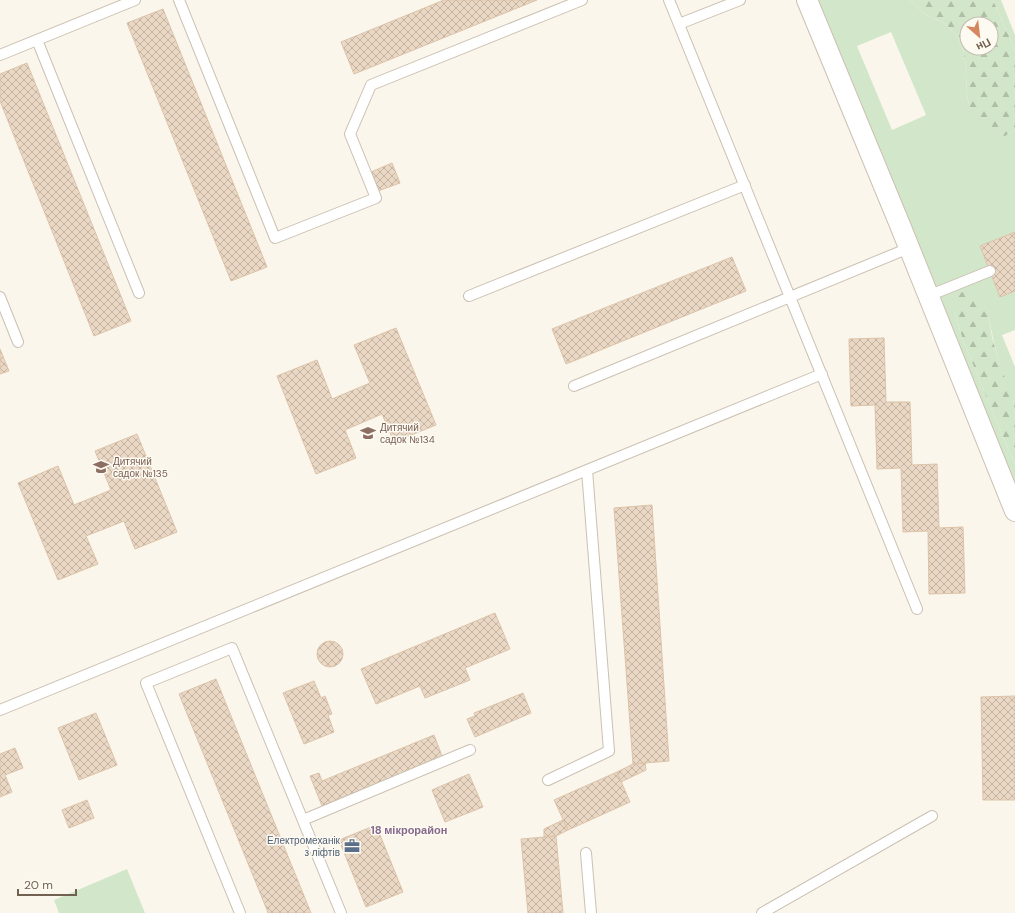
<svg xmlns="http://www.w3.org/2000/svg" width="1015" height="913" viewBox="0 0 1015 913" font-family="'DM Sans',sans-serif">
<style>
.green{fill:#d2e7ca;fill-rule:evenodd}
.forest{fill:url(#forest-firs);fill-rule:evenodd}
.building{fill:url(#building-cross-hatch);stroke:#ddc3a8}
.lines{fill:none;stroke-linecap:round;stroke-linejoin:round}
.service-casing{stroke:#cbc0b2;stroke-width:12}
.minor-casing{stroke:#cbc0b2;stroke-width:22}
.service{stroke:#fff;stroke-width:10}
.minor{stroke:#fff;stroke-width:20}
.labels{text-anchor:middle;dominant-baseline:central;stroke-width:3;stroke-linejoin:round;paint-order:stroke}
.education-label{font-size:10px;fill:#785e54;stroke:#fdfaf1;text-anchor:start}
.service-label{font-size:10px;fill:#4e5e75;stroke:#fdfaf1;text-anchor:end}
.neighbourhood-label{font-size:11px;font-weight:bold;fill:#86698d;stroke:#fdfaf1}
</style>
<defs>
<pattern id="forest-firs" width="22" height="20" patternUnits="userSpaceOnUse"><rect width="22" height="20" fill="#d2e7ca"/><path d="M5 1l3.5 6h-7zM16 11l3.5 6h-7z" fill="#afbfa6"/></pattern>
<pattern id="building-cross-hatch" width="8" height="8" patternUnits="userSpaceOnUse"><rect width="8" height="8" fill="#ead8c4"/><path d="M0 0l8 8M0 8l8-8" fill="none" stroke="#c2b3a2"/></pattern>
</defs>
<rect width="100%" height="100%" fill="#faf6eb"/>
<!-- green -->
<path class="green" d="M 818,0 L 910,0 L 926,15 L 943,22 L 958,37 L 964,53 L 967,74 L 966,93 L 969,104 L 1005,136 L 1015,130 L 1015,330 L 1002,335 L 1015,367 L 1015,404 C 1002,377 994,347 989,317 L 954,311 L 964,343 L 1015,465 L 1015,483 ZM 891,32 L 926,115 L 892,130 L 857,46 Z
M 993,0 L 1001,0 L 1015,35 L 1015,50 Z
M 127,869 L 145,913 L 59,913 L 54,900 Z"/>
<!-- forest -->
<path class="forest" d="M 910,0 L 993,0 L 1015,50 L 1015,130 L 1005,136 L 989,135 L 980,128 L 973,117 L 966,93 L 967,74 L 964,53 L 958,37 L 943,22 L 926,15 ZM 967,24 L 991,24 L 991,48 L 967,48 Z
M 972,291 L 984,302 L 989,317 L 992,337 L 1000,365 L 1015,404 L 1015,465 L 964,343 L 954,311 L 955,298 L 962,292 Z"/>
<!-- building -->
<path class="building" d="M 444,0 L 537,0 L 354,74 L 341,42 Z
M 163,9 L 267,267 L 231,281 L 127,23 Z
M 27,63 L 131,321 L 94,336 L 0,101 L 0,74 Z
M 392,163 L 400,183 L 378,191 L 371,172 Z
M 1015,232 L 1015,291 L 1000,297 L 980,246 Z
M 732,257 L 746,291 L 566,364 L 552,329 Z
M 396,328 L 436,425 L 394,442 L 382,414 L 345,430 L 356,458 L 316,474 L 277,376 L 317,360 L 332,399 L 370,383 L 354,345 Z
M 884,338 L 886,402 L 910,402 L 912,465 L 937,464 L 939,528 L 963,527 L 965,593 L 929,594 L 928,531 L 903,532 L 901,468 L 877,469 L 875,405 L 851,406 L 849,339 Z
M 0,349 L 9,371 L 0,374 Z
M 137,434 L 177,532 L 135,549 L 124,521 L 86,536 L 98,564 L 58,580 L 18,483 L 58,466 L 74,505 L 111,490 L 95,451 Z
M 652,505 L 669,761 L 633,764 L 614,508 Z
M 495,613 L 510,649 L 465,668 L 470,680 L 425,698 L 420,686 L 376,704 L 361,669 Z
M317 654a13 13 0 1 1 26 0a13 13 0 1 1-26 0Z
M 216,679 L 311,913 L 268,913 L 267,910 L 179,694 Z
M 314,681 L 321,698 L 325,696 L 332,714 L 328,715 L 334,732 L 304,744 L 283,693 Z
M 523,693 L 531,713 L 475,737 L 467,719 L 475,716 L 474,713 Z
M 1015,696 L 1015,800 L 983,800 L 981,697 Z
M 96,713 L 117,765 L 79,780 L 58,728 Z
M 434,735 L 442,756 L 322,806 L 310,776 L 319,773 L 322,781 Z
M 15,748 L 23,768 L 5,775 L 12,792 L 0,797 L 0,754 Z
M 645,763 L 646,770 L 621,782 L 617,772 L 633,764 Z
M 617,772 L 630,802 L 568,830 L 554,800 Z
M 469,774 L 483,807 L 445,822 L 432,790 Z
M 87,800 L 94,818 L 69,828 L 62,810 Z
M 563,820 L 568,830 L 556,836 L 544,837 L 544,829 Z
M 376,825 L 403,892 L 366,907 L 339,840 Z
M 556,836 L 563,913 L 528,913 L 521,839 Z"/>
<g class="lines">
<defs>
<path id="service" d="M 179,0 L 275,238 L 376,198 L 350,134 L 371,85 L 582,0
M 669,0 L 917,609
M 679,24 L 740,0
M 37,40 L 139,293
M 0,55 L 135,0
M 469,296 L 745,185
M 928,296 L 990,271
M 0,297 L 18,342
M 574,386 L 909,248
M 0,710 L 822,374
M 548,780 L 609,751 L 587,470
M 303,820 L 470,750
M 586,853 L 591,913
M 240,913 L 146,683 L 232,648 L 341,913
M 762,913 L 932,816"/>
<path id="minor" d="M 807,0 L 900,225 L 1015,511"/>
</defs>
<!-- service casing -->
<use href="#service" class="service-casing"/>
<!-- minor casing -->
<use href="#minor" class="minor-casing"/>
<!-- service -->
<use href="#service" class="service"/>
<!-- minor -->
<use href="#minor" class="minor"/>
</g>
<!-- icons -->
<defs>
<symbol id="school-bare" viewBox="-9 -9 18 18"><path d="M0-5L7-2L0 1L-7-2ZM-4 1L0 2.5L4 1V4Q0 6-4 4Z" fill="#8d6e63" stroke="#fdfaf1" stroke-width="2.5" paint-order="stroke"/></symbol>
<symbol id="office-bare" viewBox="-9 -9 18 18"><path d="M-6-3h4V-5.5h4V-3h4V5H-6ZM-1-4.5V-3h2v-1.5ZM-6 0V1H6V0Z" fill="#5c6f8a" stroke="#fdfaf1" stroke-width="2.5" paint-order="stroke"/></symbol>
</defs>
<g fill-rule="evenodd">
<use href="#school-bare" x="357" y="422" width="22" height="22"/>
<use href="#school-bare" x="90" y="456" width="22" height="22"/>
<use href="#office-bare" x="341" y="835" width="22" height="22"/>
</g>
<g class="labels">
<!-- education labels -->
<g class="education-label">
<text x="380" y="427">Дитячий<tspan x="380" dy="12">садок №134</tspan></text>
<text x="113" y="461">Дитячий<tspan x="113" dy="12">садок №135</tspan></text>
</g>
<!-- service labels -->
<g class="service-label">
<text x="340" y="840">Електромеханік<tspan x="340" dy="12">з ліфтів</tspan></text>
</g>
<!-- neighbourhood labels -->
<g class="neighbourhood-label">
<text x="409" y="830">18 мікрорайон</text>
</g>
</g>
<!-- north arrow -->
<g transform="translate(979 36) rotate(152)"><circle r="19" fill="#fdfaf1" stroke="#c5bdb1"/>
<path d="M0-3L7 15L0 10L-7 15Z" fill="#d5885f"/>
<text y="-6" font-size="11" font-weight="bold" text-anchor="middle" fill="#726151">Пн</text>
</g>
<!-- scale -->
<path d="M18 889v6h58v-6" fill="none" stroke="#726151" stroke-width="2"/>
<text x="24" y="889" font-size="12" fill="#726151" stroke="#fdfaf1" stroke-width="3" paint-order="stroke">20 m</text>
</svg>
